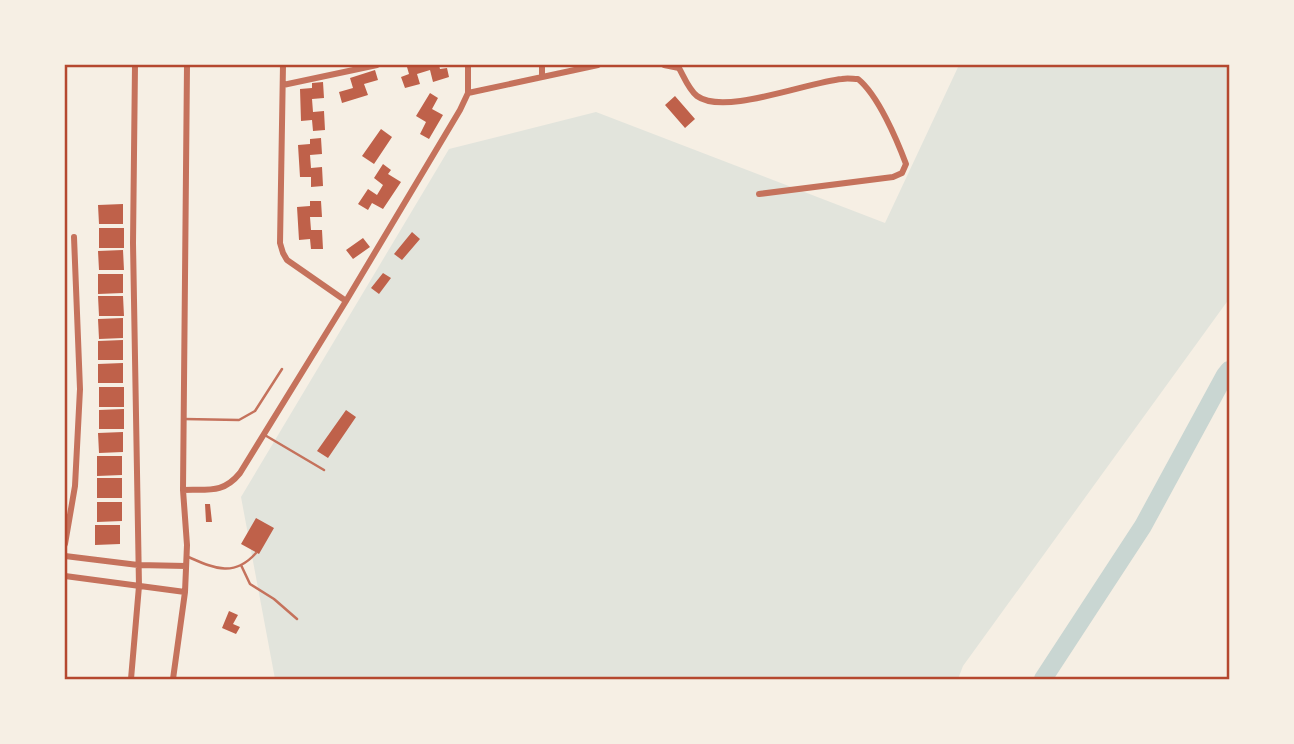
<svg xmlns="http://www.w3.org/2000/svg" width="1294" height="744" viewBox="0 0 1294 744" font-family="Manrope,sans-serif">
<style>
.green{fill:#e2e4dc}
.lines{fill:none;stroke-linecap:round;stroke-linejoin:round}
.river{stroke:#c9d6d2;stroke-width:18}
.building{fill:#bf614a}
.service{stroke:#c5725c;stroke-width:2.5}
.minor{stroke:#c5725c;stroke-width:6}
.neatline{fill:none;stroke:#b5482f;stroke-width:2.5}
</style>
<rect width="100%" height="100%" fill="#f6efe4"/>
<!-- green -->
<path class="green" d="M 959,65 L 1229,65 L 1229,299 L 963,666 L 958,679 L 275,679 L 241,497 L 449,149 L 596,112 L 885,223 Z"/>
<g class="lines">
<!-- river -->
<path class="river" d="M 1043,679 L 1143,526 L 1225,375 L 1229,370"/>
</g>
<!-- building -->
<path class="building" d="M 414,65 L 439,65 L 440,69 L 447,68 L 449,77 L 433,82 L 430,70 L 417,74 L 420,84 L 405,88 L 401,77 L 409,74 L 407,67 Z
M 375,70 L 378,80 L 364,84 L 368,95 L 342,103 L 339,92 L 353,88 L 350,78 Z
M 323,82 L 324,98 L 312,99 L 313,112 L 324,111 L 325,130 L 313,131 L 312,120 L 301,121 L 300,89 L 312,88 L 312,83 Z
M 430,93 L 438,98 L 432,109 L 443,115 L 429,139 L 420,134 L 426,122 L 416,116 Z
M 675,96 L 695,119 L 685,128 L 665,105 Z
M 381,129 L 392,137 L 374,164 L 362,156 Z
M 321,138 L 322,154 L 310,155 L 311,168 L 322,167 L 323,186 L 311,187 L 311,177 L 300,177 L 298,145 L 310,144 L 310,139 Z
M 383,164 L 391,170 L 388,174 L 401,182 L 383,209 L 372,203 L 368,210 L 358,204 L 368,189 L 377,195 L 383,185 L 374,178 Z
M 310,201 L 321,201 L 322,217 L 310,217 L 311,230 L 322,230 L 323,249 L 311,249 L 310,239 L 299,240 L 297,207 L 310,206 Z
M 123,204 L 123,224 L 99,224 L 98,205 Z
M 99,228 L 124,228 L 124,248 L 99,248 Z
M 412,232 L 420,239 L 402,260 L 394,254 Z
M 363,238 L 370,247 L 353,259 L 346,250 Z
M 123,250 L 124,270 L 99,270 L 98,251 Z
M 383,273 L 391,278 L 379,294 L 371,288 Z
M 98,274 L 123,274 L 123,293 L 98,294 Z
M 98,296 L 123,296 L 124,316 L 99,316 Z
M 123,318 L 123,338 L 99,339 L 98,319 Z
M 123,340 L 123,360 L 98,360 L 98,341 Z
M 123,363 L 123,383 L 98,383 L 98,364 Z
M 99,387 L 124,387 L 124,407 L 99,407 Z
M 124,409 L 124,429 L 99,429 L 99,410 Z
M 346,410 L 356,417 L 328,458 L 317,451 Z
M 123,432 L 123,452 L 99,453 L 98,433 Z
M 97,456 L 122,456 L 122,475 L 97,476 Z
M 97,478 L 122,478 L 122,498 L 97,498 Z
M 97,502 L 122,502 L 122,521 L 97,522 Z
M 205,504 L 210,504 L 212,522 L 206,522 Z
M 256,518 L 274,528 L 259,554 L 241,544 Z
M 95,525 L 120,525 L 120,544 L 95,545 Z
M 229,611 L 238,615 L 233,624 L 240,627 L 236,634 L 222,628 Z"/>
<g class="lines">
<!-- service -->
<path class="service" d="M 184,419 L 239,420 L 255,411 L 282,369
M 263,434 L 324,470
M 186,556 C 212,567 233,579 256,553
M 241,565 L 250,584 L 274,599 L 297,619"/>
<!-- minor -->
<path class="minor" d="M 283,65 L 280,243 L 283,253 L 287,260 L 346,301
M 664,65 L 679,68
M 679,65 L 679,68 C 684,77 689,90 697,96 C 724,116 808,82 842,79 C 847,78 853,79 858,79 C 878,95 897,140 906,164 L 902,173 L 893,177 L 759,194
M 542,77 L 542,65
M 283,85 L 377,65
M 468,93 L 598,65
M 183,490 C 208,489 223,494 240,473 L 346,301 L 460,110 L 468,93 L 468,65
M 65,544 L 75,486 L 80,389 L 74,237
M 65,556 L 138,565 L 186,566
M 65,576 L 185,592
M 131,679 L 139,586 L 133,243 L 135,65
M 173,679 L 185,592 L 187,545 L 183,490 L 187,65"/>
</g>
<!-- border -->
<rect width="1294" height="744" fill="none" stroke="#f6efe4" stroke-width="133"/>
<rect x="66" y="66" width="1162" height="612" class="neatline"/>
</svg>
